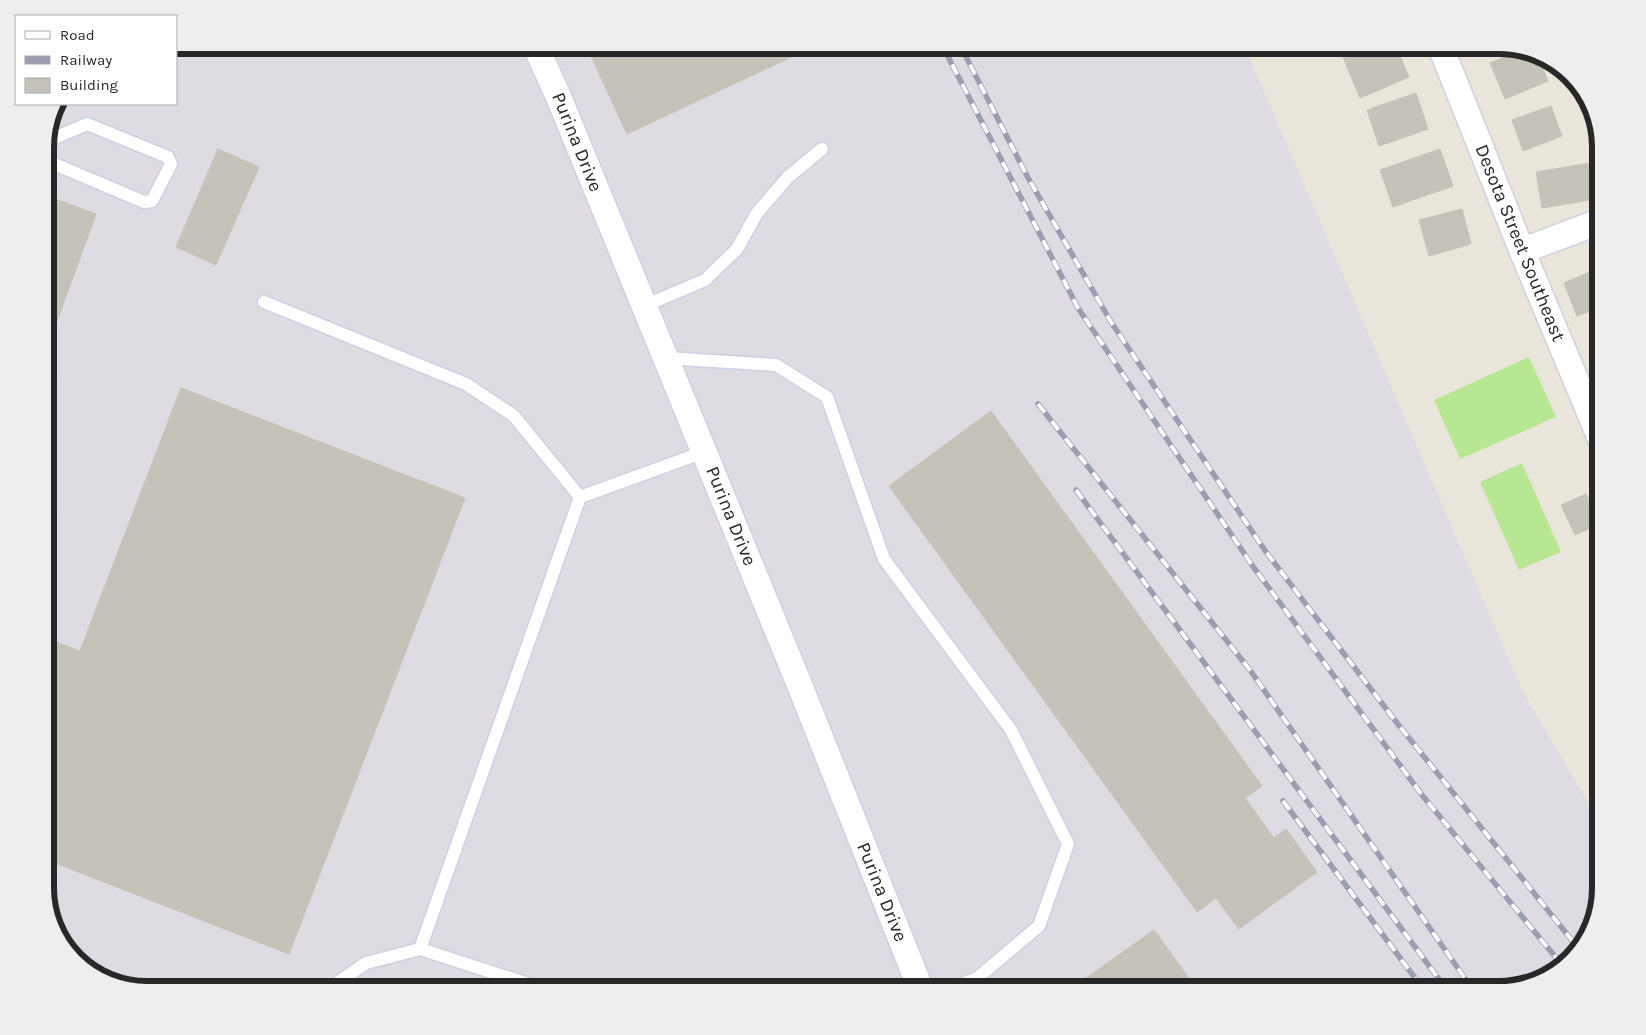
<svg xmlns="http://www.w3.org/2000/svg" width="1646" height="1035" viewBox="0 0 1646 1035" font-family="Karla,sans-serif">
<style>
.industrial{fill:#dedbe3}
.pitch{fill:#b8e793}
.building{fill:#c5c2ba;stroke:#c5c1b4}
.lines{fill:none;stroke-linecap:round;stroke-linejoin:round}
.lane-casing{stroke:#cfd0e1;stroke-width:15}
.street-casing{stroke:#cfd0e1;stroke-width:28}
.lane{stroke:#fff;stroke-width:12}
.street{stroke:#fff;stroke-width:25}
.rail-casing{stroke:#9d9db2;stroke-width:5.5}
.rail{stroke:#fff;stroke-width:4;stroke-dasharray:11;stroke-linecap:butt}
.labels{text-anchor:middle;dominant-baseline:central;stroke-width:5;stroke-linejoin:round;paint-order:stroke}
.street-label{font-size:19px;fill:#282828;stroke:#fff}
.rim{fill:none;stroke:#282828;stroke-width:6}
</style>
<rect width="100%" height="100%" fill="#eae5da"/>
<!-- industrial -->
<path class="industrial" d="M 176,45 L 1244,45 L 1523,692 L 1601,824 L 1601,889 L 1584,945 L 1550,977 L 1500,990 L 147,990 L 90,973 L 59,939 L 45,895 L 45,140 L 55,104 L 176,104 Z"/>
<!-- pitch -->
<path class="pitch" d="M 1529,357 L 1556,417 L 1460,459 L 1434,400 Z
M 1522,463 L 1561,552 L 1519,570 L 1480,482 Z"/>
<!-- building -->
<path class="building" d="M 586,45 L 804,45 L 806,50 L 627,134 Z
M 1372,45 L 1395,45 L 1409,77 L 1360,98 L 1343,57 Z
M 1519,51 L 1538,57 L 1548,81 L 1505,99 L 1490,63 Z
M 1416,93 L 1428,129 L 1379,146 L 1367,110 Z
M 1551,106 L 1562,136 L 1523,151 L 1512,120 Z
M 218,149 L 259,167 L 216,265 L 176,247 Z
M 1440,149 L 1453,186 L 1393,207 L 1380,170 Z
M 1597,162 L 1601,198 L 1542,208 L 1536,172 Z
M 47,196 L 96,214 L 57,321 L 45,317 L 45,201 Z
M 1462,209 L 1471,244 L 1429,256 L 1419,220 Z
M 1599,268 L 1601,274 L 1601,307 L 1577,316 L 1564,283 Z
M 181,388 L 465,498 L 289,954 L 45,859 L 45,638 L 80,651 Z
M 991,411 L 1262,786 L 1245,798 L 1274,838 L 1286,829 L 1317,872 L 1239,929 L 1216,898 L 1197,912 L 889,486 Z
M 1586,494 L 1599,524 L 1575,535 L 1561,505 Z
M 1154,930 L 1196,988 L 1083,990 L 1078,984 Z"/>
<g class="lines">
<defs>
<path id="lane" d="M 45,142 L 87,124 L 168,157 L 171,164 L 152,201 L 144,202 L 45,160
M 264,302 L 466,384 L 514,416 L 580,497
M 644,306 L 705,280 L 737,249 L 757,213 L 788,177 L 822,149
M 666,358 L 776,365 L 827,397 L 884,559 L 1011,730 L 1068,844 L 1039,926 L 976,979 L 946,990
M 420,949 L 580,497 L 704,452
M 327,990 L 366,963 L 420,949 L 547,990"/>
<path id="street" d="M 535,45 L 559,98 L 800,686 L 921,990
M 1440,45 L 1522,251 L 1601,440
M 1522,251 L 1601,221"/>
</defs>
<!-- lane casing -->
<use href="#lane" class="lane-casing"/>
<!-- street casing -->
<use href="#street" class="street-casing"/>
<!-- lane -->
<use href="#lane" class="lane"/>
<!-- street -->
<use href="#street" class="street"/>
<defs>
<path id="rail" d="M 942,45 L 1078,308 L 1252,565 L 1422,795 L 1562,965
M 960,45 L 1027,176 L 1111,322 L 1266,552 L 1397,723 L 1579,949
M 1038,404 L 1250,670 L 1473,990
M 1076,490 L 1447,990
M 1283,801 L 1424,990"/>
</defs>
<!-- rail casing -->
<use href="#rail" class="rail-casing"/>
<!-- rail -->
<use href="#rail" class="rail"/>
</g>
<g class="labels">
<!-- street labels -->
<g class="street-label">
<text transform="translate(577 142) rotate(68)">Purina Drive</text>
<text transform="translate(1520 243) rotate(68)">Desota Street Southeast</text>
<text transform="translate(731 516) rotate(68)">Purina Drive</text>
<text transform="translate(882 892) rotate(68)">Purina Drive</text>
</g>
</g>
<!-- crop -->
<path d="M0 0H1646V1035H0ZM147 54H1499A93 93 0 0 1 1592 147V888A93 93 0 0 1 1499 981H147A93 93 0 0 1 54 888V147A93 93 0 0 1 147 54Z" fill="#eee" fill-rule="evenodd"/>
<path class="rim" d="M147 54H1499A93 93 0 0 1 1592 147V888A93 93 0 0 1 1499 981H147A93 93 0 0 1 54 888V147A93 93 0 0 1 147 54Z"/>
<!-- legend -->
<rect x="15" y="15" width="162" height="90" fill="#ffffff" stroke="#a9a9a9"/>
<rect x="25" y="31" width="25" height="8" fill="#ffffff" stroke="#a9a9a9"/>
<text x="60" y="40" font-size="15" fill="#282828">Road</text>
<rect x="25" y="56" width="25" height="8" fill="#9d9db2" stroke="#a9a9a9"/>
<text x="60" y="65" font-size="15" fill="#282828">Railway</text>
<rect x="25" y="78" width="25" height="15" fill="#c5c2ba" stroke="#a9a9a9"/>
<text x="60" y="90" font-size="15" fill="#282828">Building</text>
</svg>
